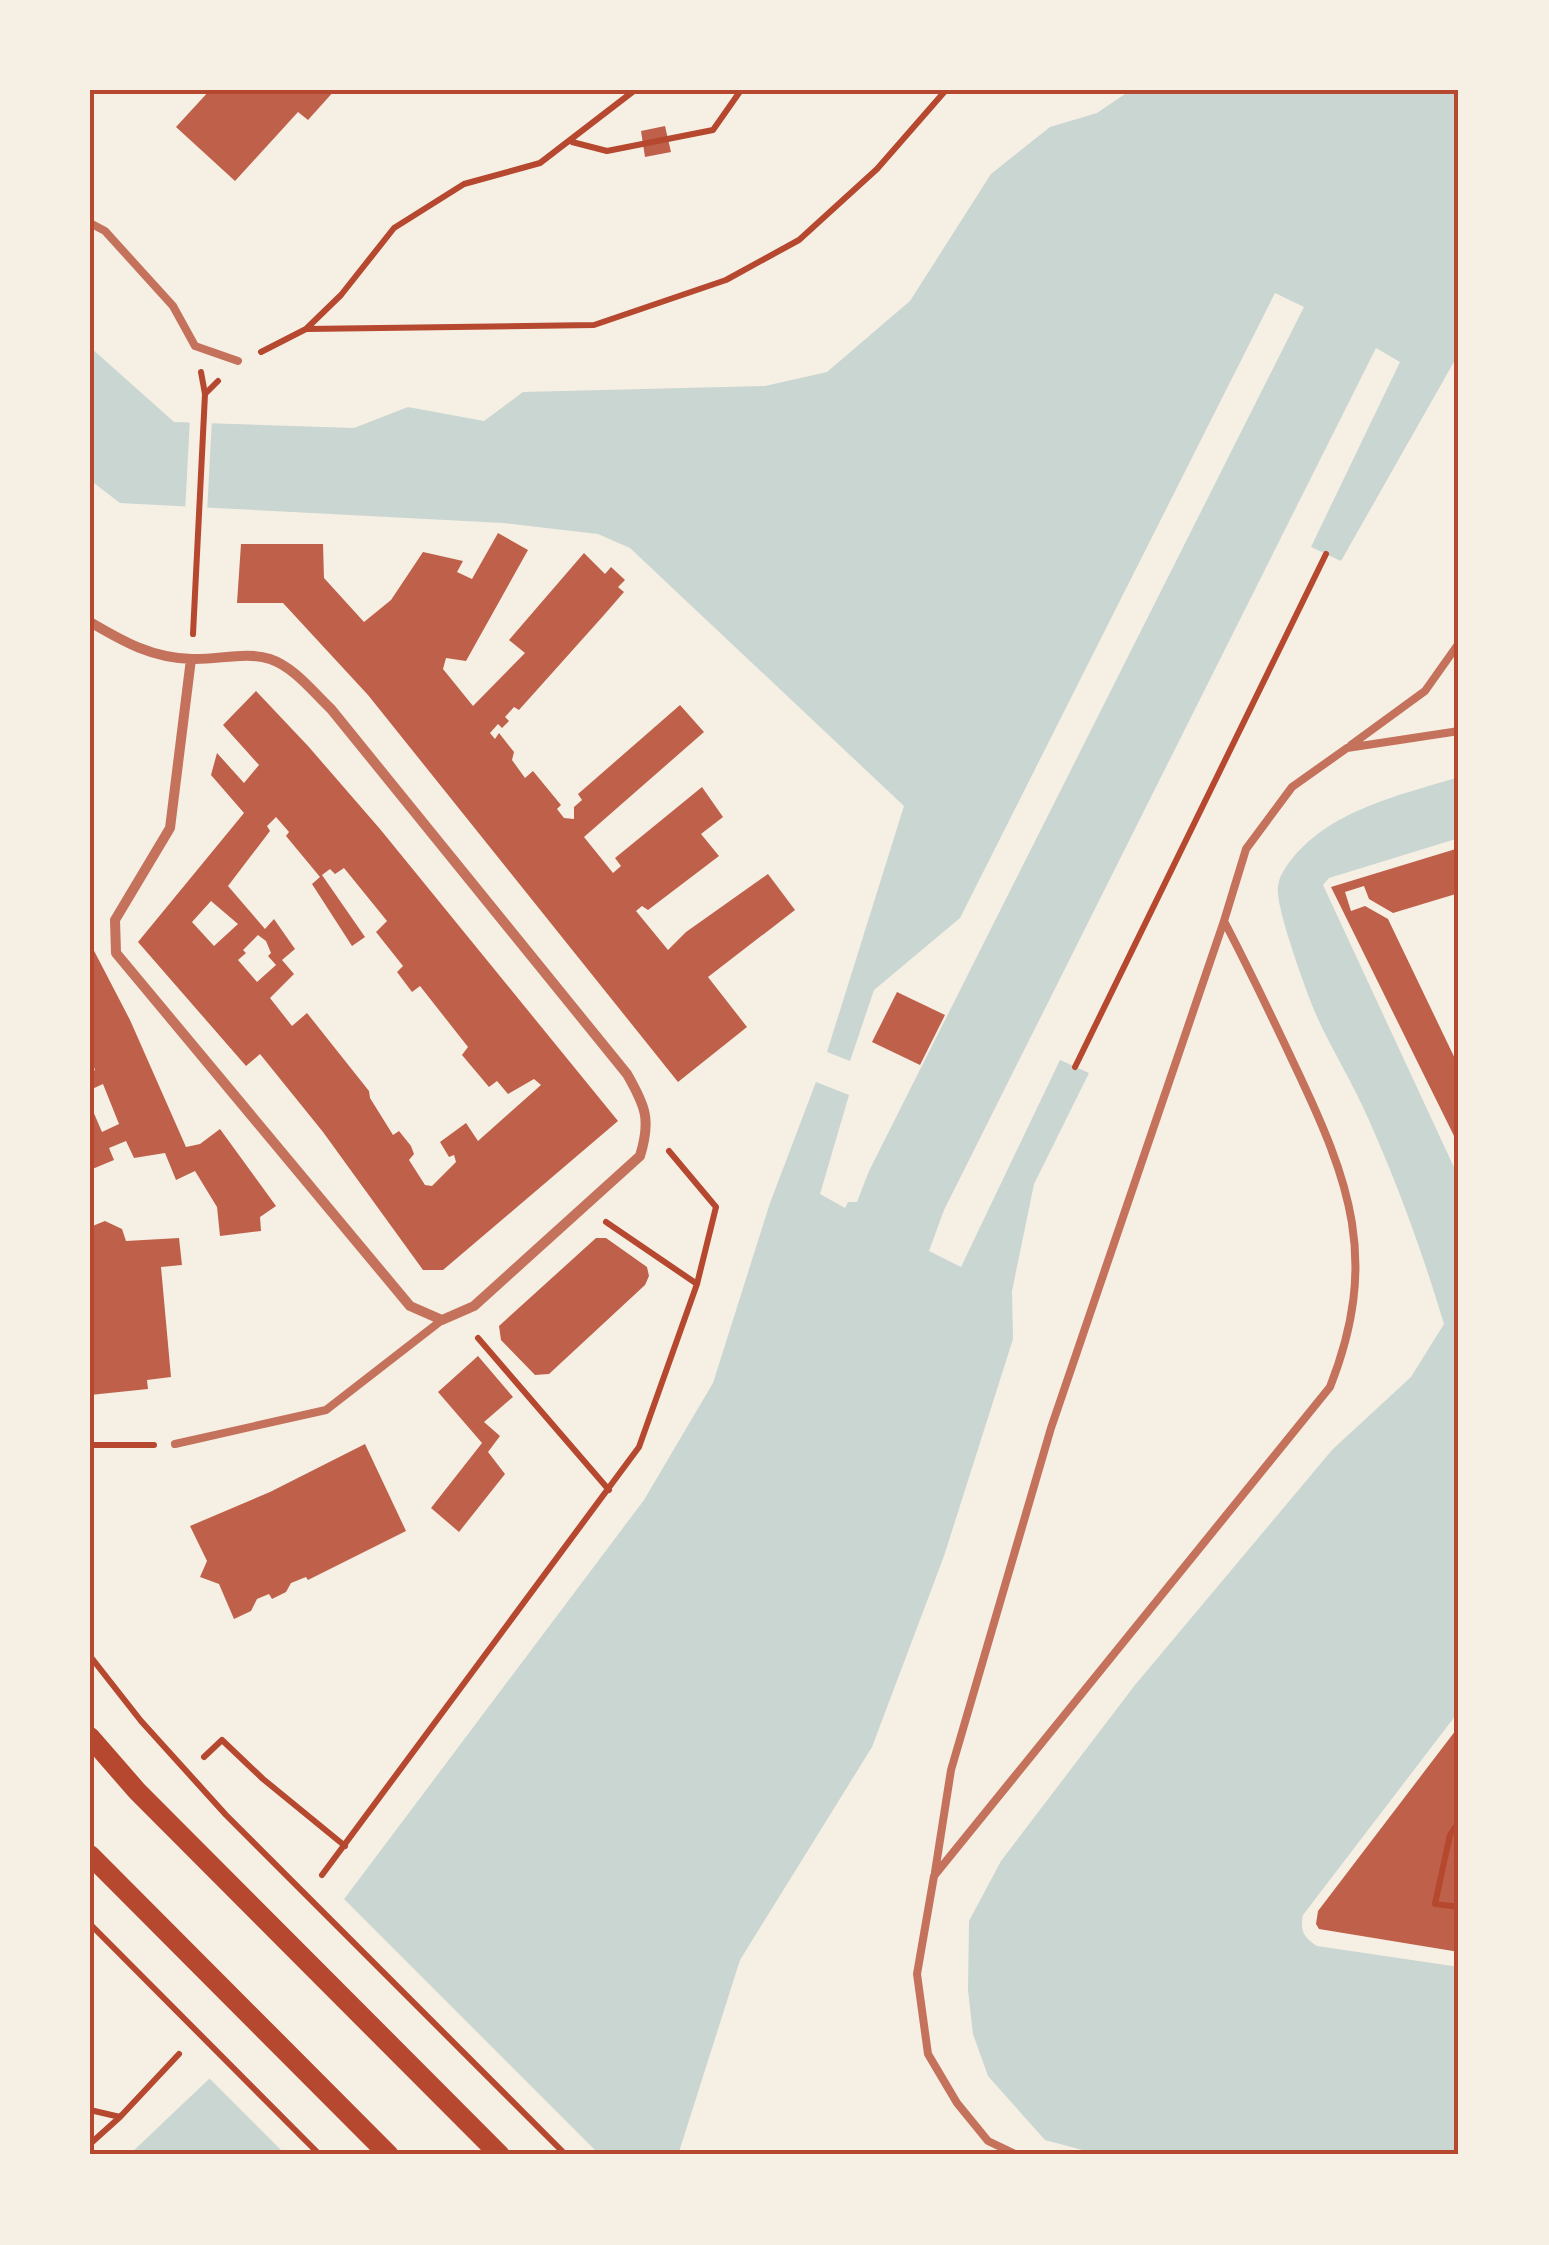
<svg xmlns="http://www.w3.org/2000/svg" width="1549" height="2245" viewBox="0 0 1549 2245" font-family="Arial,sans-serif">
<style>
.water{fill:#c9d6d2}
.pier{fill:#f6efe4}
.building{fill:#bf614a;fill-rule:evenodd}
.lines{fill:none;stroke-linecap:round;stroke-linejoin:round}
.path{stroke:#b5482f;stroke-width:6}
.service{stroke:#c5725c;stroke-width:8}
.minor{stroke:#c5725c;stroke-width:10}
.secondary{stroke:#b5482f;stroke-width:20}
.neatline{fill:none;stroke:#b5482f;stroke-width:4}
</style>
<rect width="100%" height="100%" fill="#f6efe4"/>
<!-- water -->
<path class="water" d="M 1131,90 L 1459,90 L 1459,353 L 1341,561 L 1311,547 L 1400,362 L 1376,348 L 944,1210 L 929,1251 L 961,1267 L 1060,1060 L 1089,1073 L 1034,1184 L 1012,1291 L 1013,1339 L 944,1556 L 872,1747 L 740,1960 L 678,2155 L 129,2155 L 209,2079 L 644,1500 L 713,1383 L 770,1203 L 816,1082 L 849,1095 L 820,1194 L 845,1208 L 848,1202 L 857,1202 L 869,1171 L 1304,307 L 1275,293 L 960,918 L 874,990 L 850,1061 L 827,1052 L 904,806 L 630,548 L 598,534 L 503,523 L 120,503 L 90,480 L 90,347 L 174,422 L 354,428 L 408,407 L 484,421 L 523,392 L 765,386 L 827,372 L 910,301 L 991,174 L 1050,127 L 1097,113 Z
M 1459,777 L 1459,838 L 1329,878 L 1323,885 L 1459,1178 L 1459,1711 L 1303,1915 C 1300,1931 1303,1937 1317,1946 L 1459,1967 L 1459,2155 L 1101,2155 L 1045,2140 L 988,2076 L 973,2034 L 968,1990 L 969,1921 L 1001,1861 L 1135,1685 L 1332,1450 L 1411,1377 L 1444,1324 C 1423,1254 1398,1185 1368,1118 C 1352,1081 1330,1047 1314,1010 C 1304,985 1280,918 1278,894 C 1277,887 1279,878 1283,872 C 1319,812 1398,796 1459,777 Z"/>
<!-- pier -->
<path class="pier" d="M 190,417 L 212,418 L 207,514 L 185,513 Z
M 340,1895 L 600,2155 L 286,2155 L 206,2075 Z"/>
<!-- building -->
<path class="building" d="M 210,90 L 215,91 L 335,90 L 308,120 L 298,112 L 235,181 L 176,127 Z
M 665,126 L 671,152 L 645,157 L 641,131 Z
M 498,533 L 528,550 L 466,661 L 446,658 L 443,669 L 473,706 L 525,653 L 509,640 L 584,553 L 605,574 L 611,567 L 625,580 L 618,587 L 624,592 L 604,615 L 519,710 L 514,707 L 505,717 L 509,721 L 502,728 L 498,724 L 490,733 L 495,739 L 499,733 L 514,752 L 512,760 L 525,778 L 533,771 L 561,805 L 557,809 L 564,818 L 574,819 L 574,807 L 582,800 L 578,794 L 680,705 L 704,732 L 584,837 L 613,873 L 621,866 L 615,858 L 702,787 L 723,817 L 701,834 L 719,856 L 648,910 L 642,906 L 636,911 L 668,950 L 686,932 L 768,874 L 795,910 L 708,977 L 747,1027 L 678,1082 L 368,695 L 283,603 L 237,603 L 241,544 L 323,544 L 324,578 L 364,622 L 391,600 L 423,552 L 463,561 L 457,572 L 472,579 Z
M 256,691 L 308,746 L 380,829 L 618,1121 L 443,1270 L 423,1270 L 323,1132 L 260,1054 L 246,1066 L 138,942 L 244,813 L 211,775 L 217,753 L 244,783 L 259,765 L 223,725 ZM 276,817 L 289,832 L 286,836 L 320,877 L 312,884 L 352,946 L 365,937 L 322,875 L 330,869 L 335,874 L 344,868 L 387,921 L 376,932 L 403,966 L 397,972 L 412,992 L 420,986 L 468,1047 L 462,1055 L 489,1087 L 497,1081 L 508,1094 L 534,1079 L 541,1085 L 478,1141 L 466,1123 L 440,1142 L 449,1157 L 454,1155 L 456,1162 L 432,1186 L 425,1185 L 409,1160 L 414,1154 L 411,1146 L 399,1131 L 393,1135 L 370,1098 L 369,1091 L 307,1013 L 292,1026 L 270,998 L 294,974 L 282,960 L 295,949 L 274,919 L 265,929 L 228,886 L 270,831 L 267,826 ZM 211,901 L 238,924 L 214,946 L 192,922 ZM 258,935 L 266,941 L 271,953 L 268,956 L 276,965 L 257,982 L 238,960 L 246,953 L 243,950 Z
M 1459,848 L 1459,893 L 1393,913 L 1369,899 L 1364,886 L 1345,892 L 1351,911 L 1365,906 L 1388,919 L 1459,1067 L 1459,1146 L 1331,887 Z
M 90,943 L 130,1020 L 186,1147 L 200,1144 L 220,1129 L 276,1206 L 260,1217 L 261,1231 L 220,1236 L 217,1207 L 195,1171 L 176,1180 L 165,1153 L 134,1158 L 126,1141 L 109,1148 L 114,1160 L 90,1170 L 90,1104 L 102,1132 L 119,1124 L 103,1084 L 90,1090 L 90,1072 L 95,1070 L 90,1058 Z
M 897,992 L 945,1015 L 920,1065 L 872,1042 Z
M 105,1221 L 122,1229 L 126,1241 L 179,1238 L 182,1265 L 161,1267 L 171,1377 L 147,1380 L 148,1389 L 90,1395 L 90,1227 Z
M 596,1238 L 606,1238 L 647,1267 L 649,1276 L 645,1285 L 549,1374 L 535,1375 L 501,1340 L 499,1326 Z
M 478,1356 L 513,1397 L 484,1422 L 500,1436 L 488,1452 L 505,1474 L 459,1532 L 431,1508 L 482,1443 L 438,1392 Z
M 365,1444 L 406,1531 L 308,1580 L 306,1577 L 291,1583 L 286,1592 L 272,1599 L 269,1594 L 257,1599 L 251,1611 L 234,1619 L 219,1584 L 200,1577 L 207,1561 L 190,1526 L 270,1492 Z
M 1459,1726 L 1459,1952 L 1319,1929 L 1316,1924 L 1318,1911 Z"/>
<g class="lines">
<!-- path -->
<path class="path" d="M 572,142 L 607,151 L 713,130 L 741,90
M 306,329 L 594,325 L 726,280 L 799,240 L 877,169 L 946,90
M 261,352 L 306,329 L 341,295 L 394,228 L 464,184 L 540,163 L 635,90
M 205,394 L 218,381
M 193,634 L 205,394 L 201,372
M 1075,1067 L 1326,554
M 606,1222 L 697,1284
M 478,1338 L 609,1490
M 90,1445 L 154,1445
M 90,1656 L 141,1721 L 226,1815 L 566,2155
M 204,1757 L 222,1740 L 263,1779 L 345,1846
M 1459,1822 L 1450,1835 L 1435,1904 L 1459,1907
M 322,1875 L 639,1447 L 697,1284 L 716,1207 L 669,1151
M 90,1924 L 320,2155
M 90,2110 L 120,2117
M 90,2144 L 120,2117 L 179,2054"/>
<!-- service -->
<path class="service" d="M 90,223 L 105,231 L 173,306 L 195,346 L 238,361
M 1351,745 L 1425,691 L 1459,643
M 175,1444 L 326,1410 L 442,1320
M 935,1872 L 951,1770 L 1051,1428 L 1224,921
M 1017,2155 L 988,2141 L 957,2103 L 928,2054 L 917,1974 L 934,1876 L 1330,1387 C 1380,1260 1350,1182 1295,1066 C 1272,1017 1249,969 1224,921 L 1246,849 L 1292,787 L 1347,748 L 1459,731"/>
<!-- minor -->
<path class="minor" d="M 90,622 C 124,642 152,658 192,659 C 218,660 246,651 270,659 C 294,667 313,692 331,709 L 627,1074 C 646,1107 651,1120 640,1156 L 474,1306 L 442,1320 L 410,1306 L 116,953 L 115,920 L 170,828 L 191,659"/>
<!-- secondary -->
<path class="secondary" d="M 90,1737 L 137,1791 L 500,2155
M 90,1855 L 389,2155"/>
</g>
<!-- border -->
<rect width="1549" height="2245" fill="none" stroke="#f6efe4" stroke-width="185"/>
<rect x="92" y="92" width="1364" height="2060" class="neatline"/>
</svg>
